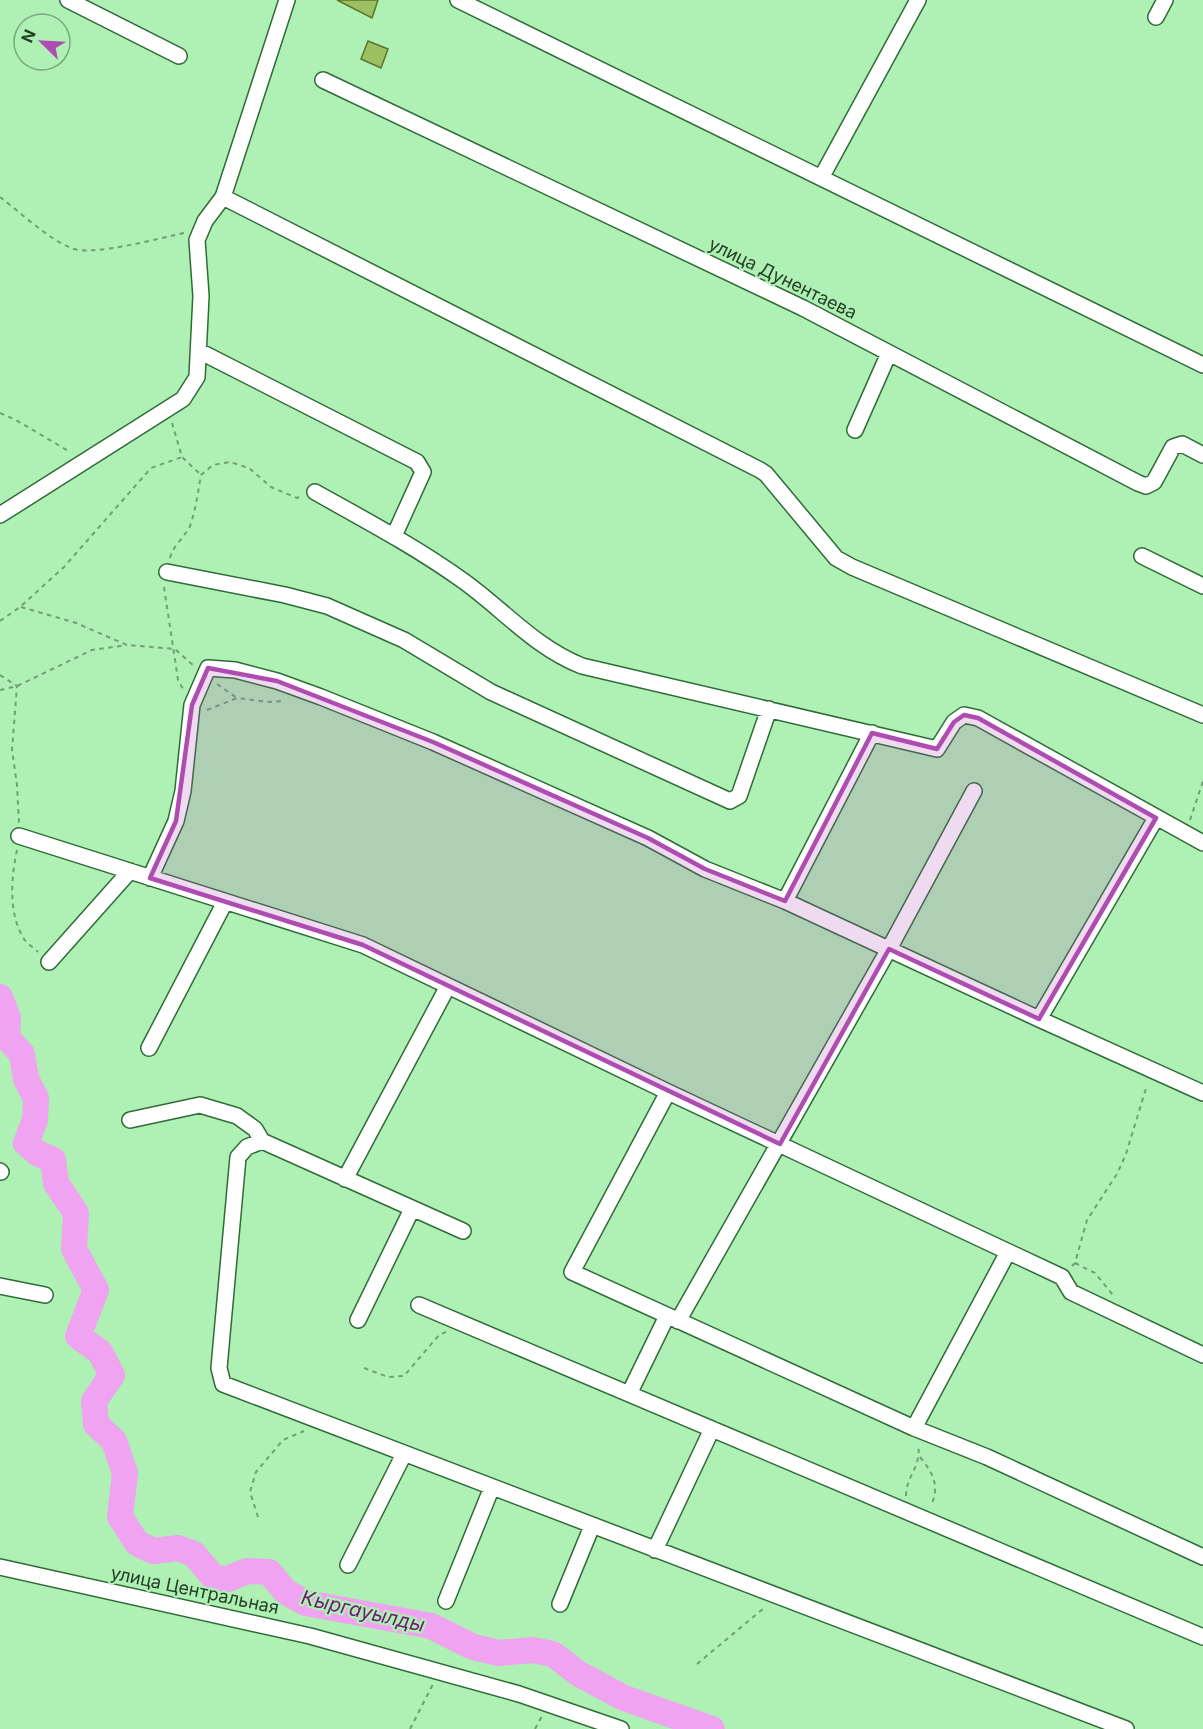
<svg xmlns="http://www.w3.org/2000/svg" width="1203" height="1729" viewBox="0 0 1203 1729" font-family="Inter,sans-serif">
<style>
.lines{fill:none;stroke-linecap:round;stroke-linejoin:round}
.river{stroke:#efa3f0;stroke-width:26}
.building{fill:#9cc160;stroke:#5b752c;stroke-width:1.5}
.street-casing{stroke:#2f6c37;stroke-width:18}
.path{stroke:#70a074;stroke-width:2;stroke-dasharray:4.5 4.5;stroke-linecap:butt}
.street{stroke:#fff;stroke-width:15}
.marked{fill:#af4cb2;fill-opacity:0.2;stroke:#af4cb2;stroke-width:4.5;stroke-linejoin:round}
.labels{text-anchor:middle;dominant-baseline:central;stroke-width:4.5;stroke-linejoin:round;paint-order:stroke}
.street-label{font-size:18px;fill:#253f27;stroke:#aff0b4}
.water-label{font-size:20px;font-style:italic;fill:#711874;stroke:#aff0b4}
</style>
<rect width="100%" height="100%" fill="#aff0b4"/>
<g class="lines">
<!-- river -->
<path class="river" d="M 0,997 L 8,1018 L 7,1038 L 22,1054 L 26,1079 L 36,1098 L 35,1120 L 26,1143 L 37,1153 L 53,1160 L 56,1183 L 76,1213 L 74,1249 L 96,1290 L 78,1336 L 100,1352 L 112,1375 L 94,1401 L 96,1424 L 114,1441 L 125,1473 L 120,1517 L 137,1543 L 153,1551 L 178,1548 L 194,1554 L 214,1578 L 228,1579 L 247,1571 L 269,1572 L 286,1592 L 306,1603 L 431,1626 L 473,1647 L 499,1653 L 532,1650 L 553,1654 L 579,1674 L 624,1698 L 712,1729"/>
</g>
<!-- building -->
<path class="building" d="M 337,0 L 378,0 L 372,18 Z
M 368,41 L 388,49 L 381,68 L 361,59 Z"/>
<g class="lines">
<defs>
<path id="street" d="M 68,0 L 179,56
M 458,0 L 1203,365
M 1156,17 L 1165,0
M 323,80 L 803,308 L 1138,483 L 1146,486 L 1154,482 L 1173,447 L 1182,444 L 1203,455
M 821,178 L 918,0
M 223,197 L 760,470 L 766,474 L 836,558 L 852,567 L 1203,715
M 199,351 L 417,462 L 423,472 L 394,536
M 855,430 L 889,353
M 315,492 C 365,520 416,547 462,580 C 503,609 534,647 582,666 L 937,749 L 954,722 L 964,715 L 978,718 L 1203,843
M 0,515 L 183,399 L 197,377 L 201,296 L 197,240 L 205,221 L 223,197 L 287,0
M 1142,556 L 1203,586
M 167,572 L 285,595 L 327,606 L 404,640 L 491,692 L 730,801 L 739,796 L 769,709
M 19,836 L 363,945 L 668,1092 L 1062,1277 L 1071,1292 L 1203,1355
M 150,878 L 176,821 L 183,791 L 192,705 L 208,668 L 235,670 L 277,681 L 321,697 L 433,742 L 648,838 L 705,869 L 785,901 L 1039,1019 L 1203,1093
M 785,901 L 872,733
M 49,962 L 130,871
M 1039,1019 L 1156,818
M 149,1048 L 225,902
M 668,1092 L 572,1272 L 914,1428 L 987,1457 L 1203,1557
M 130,1120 L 200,1105 L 237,1116 L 255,1129 L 262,1141 L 463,1231
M 262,1141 L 247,1147 L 238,1157 L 219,1368 L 223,1384 L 1126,1729
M 0,1171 L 1,1172
M 345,1179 L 448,986
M 0,1286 L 45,1295
M 419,1305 L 1203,1637
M 358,1320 L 412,1209
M 678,1321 L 889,949 L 974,791
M 629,1394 L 667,1316
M 914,1428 L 1008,1252
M 655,1550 L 712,1429
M 348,1565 L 404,1454
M 0,1567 L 310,1636 L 519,1694 L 621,1729
M 446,1601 L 492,1487
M 560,1604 L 592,1526"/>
</defs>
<!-- street casing -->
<use href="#street" class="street-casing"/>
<!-- path -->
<path class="path" d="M 0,197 C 21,213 47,238 71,248 C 91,257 160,238 184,233
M 0,413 L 16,420 L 70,452
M 172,423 L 182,457 L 200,474
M 170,558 C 173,545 185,537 190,526 C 196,509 198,492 201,475 L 213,465 L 230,462 L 249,468 L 271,487 L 297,498 L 301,496
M 164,587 L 178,680 L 183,689
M 21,607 L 76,623 L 127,645 L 175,649 L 194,666
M 0,621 L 20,607 L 64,567 L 151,468 L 182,457
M 0,675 L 17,686 L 12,750 L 17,785 L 19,823
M 217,684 L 237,698
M 0,690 L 17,686 L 92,650 L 127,645
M 207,710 L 237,698 L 269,702 L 285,701
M 1190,820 L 1203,781
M 17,850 C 11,879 8,913 24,939 C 27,944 34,948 38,952
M 1075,1263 L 1095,1273 L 1113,1295
M 1072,1266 L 1075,1263 L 1087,1220 L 1117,1174 L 1126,1154 L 1147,1085
M 364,1368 L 388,1377 L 404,1376 L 439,1335 L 446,1332
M 920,1457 C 933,1473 940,1485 931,1506
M 906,1496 C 906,1476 922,1466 918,1445
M 258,1517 L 250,1492 L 256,1472 L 283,1440 L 304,1431
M 697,1664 L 764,1608
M 410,1729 L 433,1684
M 535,1729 L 542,1716"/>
<!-- street -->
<use href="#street" class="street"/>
</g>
<!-- marked area -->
<path class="marked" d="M 208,668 L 277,681 L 433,742 L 648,838 L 705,869 L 785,901 L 872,733 L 937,749 L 954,722 L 964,715 L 978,718 L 1156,818 L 1039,1019 L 889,949 L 780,1144 L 363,945 L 150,878 L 176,821 L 192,705 Z"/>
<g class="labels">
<!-- street labels -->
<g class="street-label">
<text transform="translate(783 278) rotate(26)">улица Дунентаева</text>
<text transform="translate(195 1590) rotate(12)">улица Центральная</text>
</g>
<!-- water labels -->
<g class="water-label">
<text transform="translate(363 1611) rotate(13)">Кыргауылды</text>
</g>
</g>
<!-- north arrow -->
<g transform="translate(42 42) rotate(294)"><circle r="28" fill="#aff0b4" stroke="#78a97c" stroke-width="1.5"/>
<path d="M0-4.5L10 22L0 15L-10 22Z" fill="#af4cb2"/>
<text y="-9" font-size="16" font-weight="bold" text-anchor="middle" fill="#253f27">N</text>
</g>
</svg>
